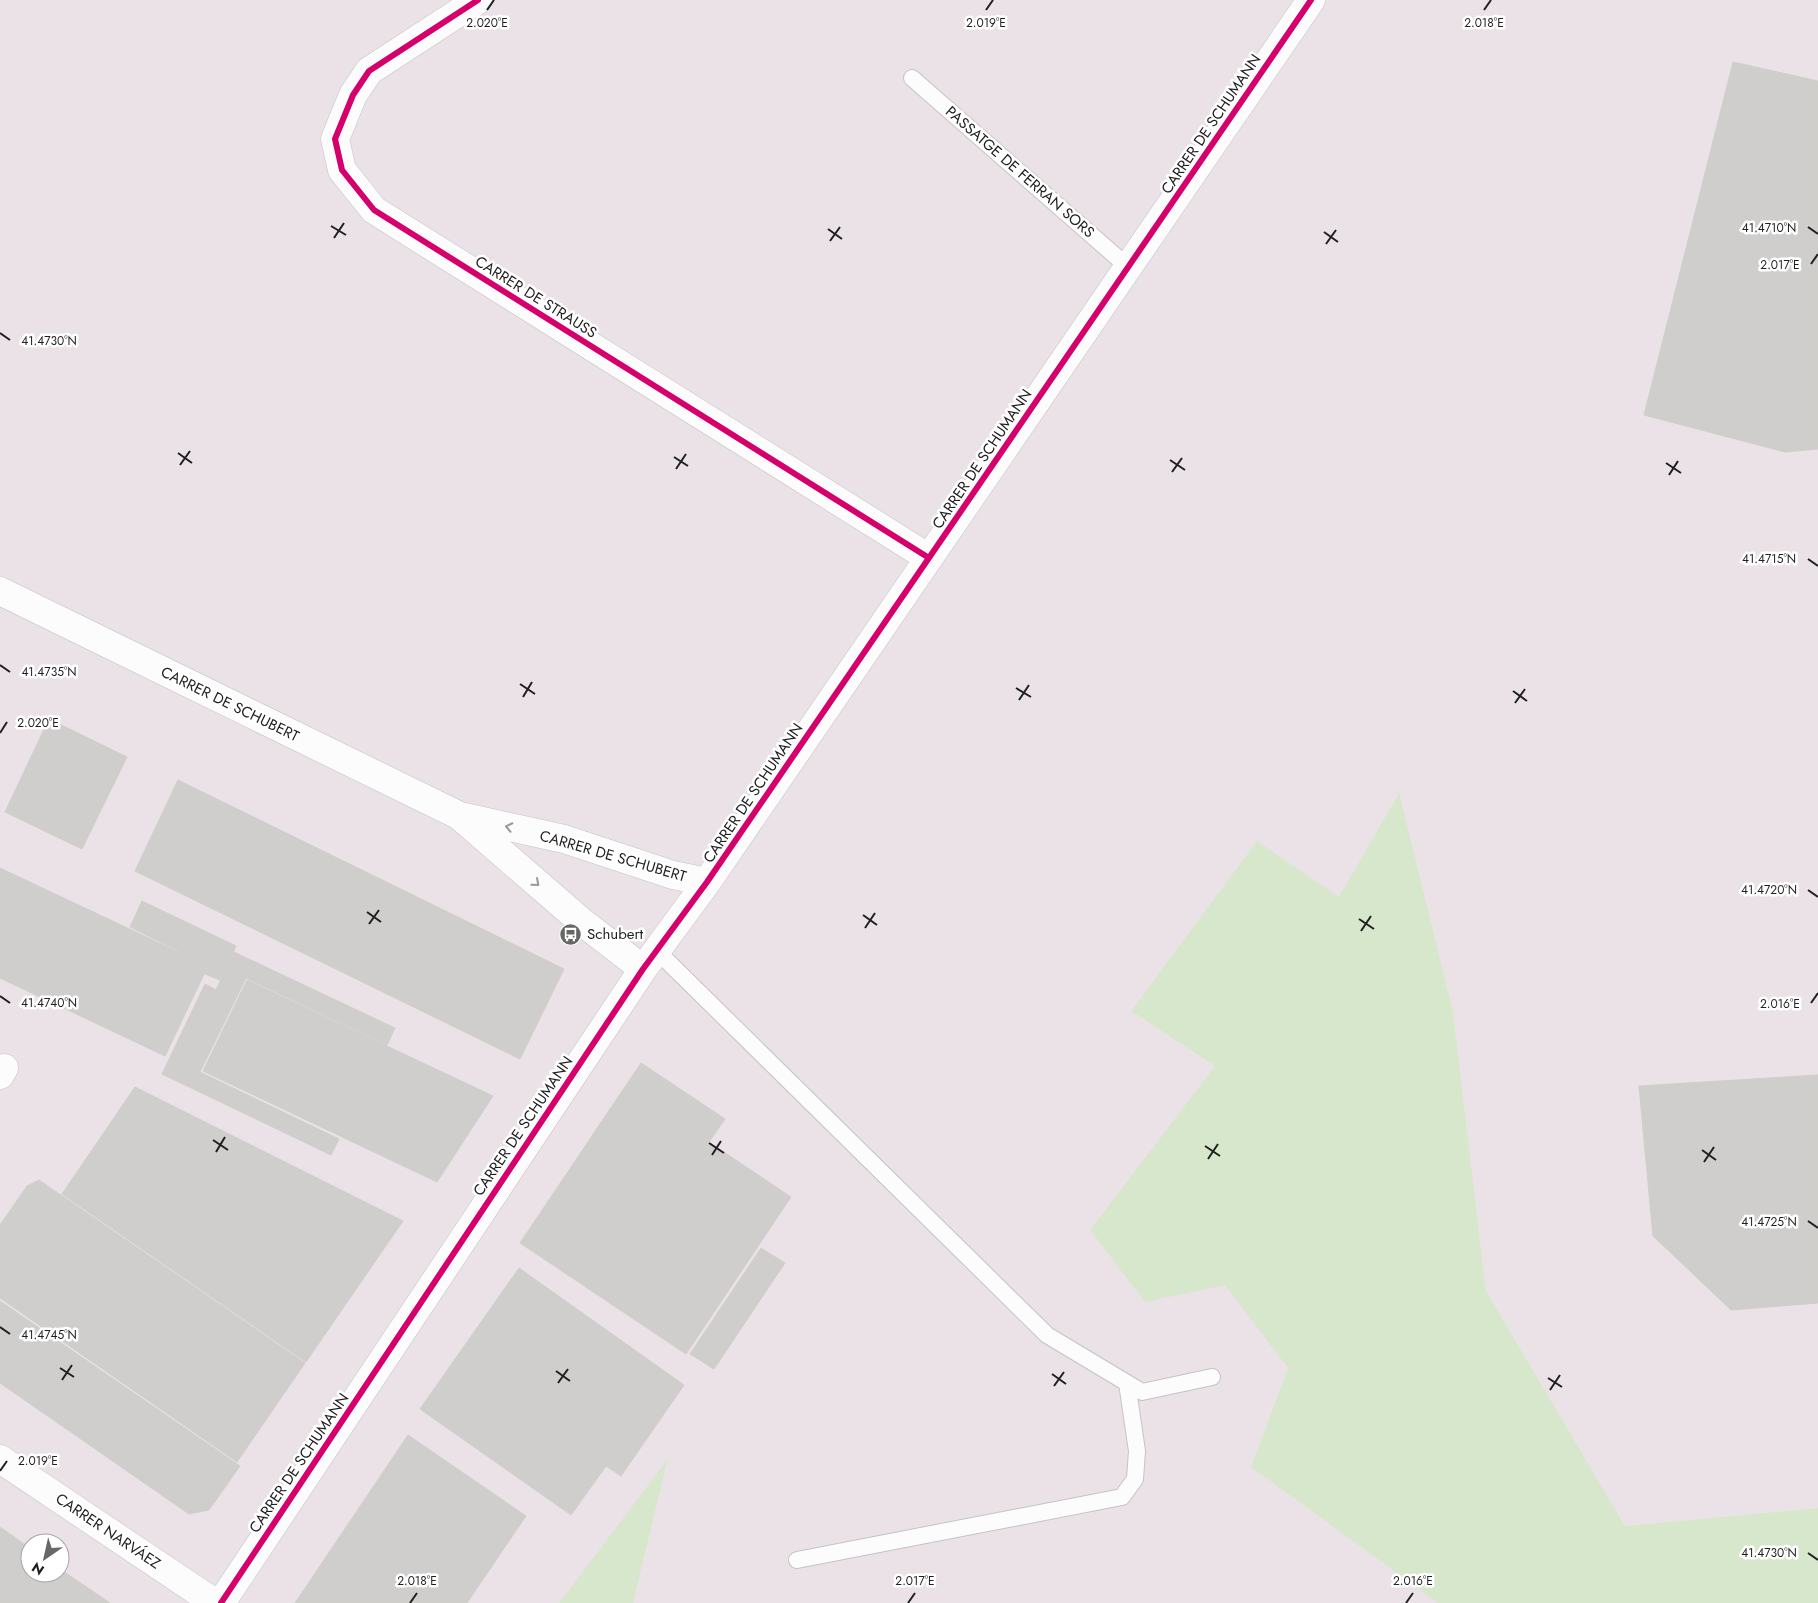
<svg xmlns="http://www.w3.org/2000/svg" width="1818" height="1603" viewBox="0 0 1818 1603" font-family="Jost,sans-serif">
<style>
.industrial{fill:#eae2e6;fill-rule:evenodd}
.grass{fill:#d6e7cb}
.building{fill:#d0cecc;stroke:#d0ceca}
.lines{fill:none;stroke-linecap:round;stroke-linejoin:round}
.lane-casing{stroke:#c4c4c2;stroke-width:18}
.street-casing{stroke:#c4c4c2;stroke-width:29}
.lane{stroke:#fcfcfc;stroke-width:16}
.street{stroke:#fcfcfc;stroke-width:28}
.cycleway-casing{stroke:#fff;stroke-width:9}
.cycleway{stroke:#d6006c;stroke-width:6}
.oneway{stroke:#999}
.ticks{fill:none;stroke:#1f1f1f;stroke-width:2}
.labels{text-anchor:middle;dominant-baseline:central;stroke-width:5;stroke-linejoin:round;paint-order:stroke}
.street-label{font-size:15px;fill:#1f1f1f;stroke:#fff}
.poi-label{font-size:15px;fill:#1f1f1f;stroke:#fff;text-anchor:start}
.ticks-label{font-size:12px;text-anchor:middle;fill:#1f1f1f;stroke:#fff;stroke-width:5;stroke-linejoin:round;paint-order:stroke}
</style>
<rect width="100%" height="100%" fill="#edece9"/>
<!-- industrial -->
<path class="industrial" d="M 0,0 L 1818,0 L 1818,1508 L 1625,1526 L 1486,1291 L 1453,1012 L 1398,794 L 1339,898 L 1257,841 L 1131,1011 L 1215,1066 L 1090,1230 L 1145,1302 L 1225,1284 L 1288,1368 L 1251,1467 L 1438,1603 L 633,1603 L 668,1460 L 559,1603 L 0,1603 ZM 30,1543 L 60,1543 L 60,1573 L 30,1573 Z"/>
<!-- grass -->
<path class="grass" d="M 1399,793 L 1453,1012 L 1486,1291 L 1625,1526 L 1818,1508 L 1818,1603 L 1438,1603 L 1251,1467 L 1288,1368 L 1225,1285 L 1145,1302 L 1090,1230 L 1215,1066 L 1131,1011 L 1257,841 L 1339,897 Z
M 668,1459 L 633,1603 L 559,1603 Z"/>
<!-- building -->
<path class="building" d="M 1733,62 L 1818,81 L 1818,449 L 1785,452 L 1644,415 Z
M 49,719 L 127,757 L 82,849 L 5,812 Z
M 178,780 L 564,969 L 520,1059 L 135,871 Z
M 0,868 L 208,966 L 165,1056 L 0,978 Z
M 142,901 L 236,946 L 220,980 L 205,974 L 209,966 L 130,927 Z
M 234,952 L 395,1028 L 387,1045 L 246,978 L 200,1072 L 339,1139 L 331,1155 L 162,1074 L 205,984 L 216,990 Z
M 247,980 L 493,1096 L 437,1182 L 203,1071 Z
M 641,1063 L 725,1119 L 709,1142 L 791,1197 L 686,1354 L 520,1243 Z
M 1818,1075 L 1818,1303 L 1731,1310 L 1653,1236 L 1639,1086 Z
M 135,1087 L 403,1221 L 306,1362 L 62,1194 Z
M 39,1180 L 305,1363 L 237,1462 L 0,1298 L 0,1225 L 27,1186 Z
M 761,1248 L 785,1263 L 714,1369 L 690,1354 Z
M 519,1268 L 684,1385 L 621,1476 L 606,1466 L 571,1515 L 420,1409 Z
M 0,1301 L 240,1466 L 209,1510 L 189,1514 L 0,1383 Z
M 408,1435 L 526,1516 L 467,1603 L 295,1603 Z
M 0,1527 L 30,1548 L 30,1573 L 60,1573 L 60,1569 L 110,1603 L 0,1603 Z"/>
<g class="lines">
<defs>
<path id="lane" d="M 912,78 L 1128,267
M 656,950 L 1047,1335 L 1142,1392 L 1212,1377
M 797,1560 L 1122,1497 L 1135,1479 L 1137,1451 L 1127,1383"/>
<path id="street" d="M 478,0 L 369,71 L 353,95 L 335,139 L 342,170 L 374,210 L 929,558
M 0,591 L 460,816 L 564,839 L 673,875 L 707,882
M 463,819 L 582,922 L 643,969
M 0,1075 L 4,1068
M 0,1459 L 215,1603
M 221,1603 L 643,969 L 707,882 L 1311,0"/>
</defs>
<!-- lane casing -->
<use href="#lane" class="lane-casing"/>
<!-- street casing -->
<use href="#street" class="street-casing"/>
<!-- lane -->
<use href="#lane" class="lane"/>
<!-- street -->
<use href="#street" class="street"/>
<defs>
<path id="cycleway" d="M 478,0 L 369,71 L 353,95 L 335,139 L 342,170 L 374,210 L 929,558
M 221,1603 L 643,969 L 707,882 L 1311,0"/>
</defs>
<!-- cycleway casing -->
<use href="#cycleway" class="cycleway-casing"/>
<!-- cycleway -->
<use href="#cycleway" class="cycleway"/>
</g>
<!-- one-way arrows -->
<defs><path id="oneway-chevron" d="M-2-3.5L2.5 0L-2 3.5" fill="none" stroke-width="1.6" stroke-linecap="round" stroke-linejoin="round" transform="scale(1.25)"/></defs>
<g class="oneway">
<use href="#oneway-chevron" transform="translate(509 827) rotate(-168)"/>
<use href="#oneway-chevron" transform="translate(536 883) rotate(41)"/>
</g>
<!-- ticks -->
<path class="ticks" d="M 487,10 L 494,0M 986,10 L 993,0M 1484,10 L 1491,0M 331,226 L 346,235M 1808,227 L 1818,234M 828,229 L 842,239M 1324,232 L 1338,242M 334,238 L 344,223M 830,241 L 840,227M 1326,244 L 1336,230M 1811,264 L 1818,254M 0,333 L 10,340M 178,453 L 192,463M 674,457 L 688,466M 1170,460 L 1185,470M 1666,463 L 1681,473M 180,465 L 190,451M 676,469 L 686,454M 1172,472 L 1182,458M 1669,475 L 1678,461M 1808,559 L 1818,566M 0,665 L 10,672M 520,684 L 535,694M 1016,688 L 1031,697M 1513,691 L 1527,701M 523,697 L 532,682M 1019,700 L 1029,685M 1515,703 L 1525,689M 0,733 L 7,722M 1808,890 L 1818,897M 367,912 L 381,922M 863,915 L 877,925M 1359,919 L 1374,929M 369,924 L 379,910M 865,928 L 875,913M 1361,931 L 1371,916M 0,996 L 10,1003M 1811,1003 L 1818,993M 213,1140 L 228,1150M 709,1143 L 724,1153M 1205,1146 L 1220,1156M 1702,1150 L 1716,1160M 216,1152 L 225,1137M 712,1155 L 721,1141M 1208,1159 L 1218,1144M 1704,1162 L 1714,1147M 1808,1221 L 1818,1228M 0,1327 L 10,1334M 60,1368 L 74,1377M 556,1371 L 570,1381M 1052,1374 L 1066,1384M 1548,1378 L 1562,1387M 62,1380 L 72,1365M 558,1383 L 568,1369M 1054,1386 L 1064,1372M 1550,1390 L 1560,1375M 0,1471 L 7,1461M 1808,1553 L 1818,1560M 410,1603 L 417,1593M 908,1603 L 915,1593M 1406,1603 L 1413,1593"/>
<!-- icons -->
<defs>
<symbol id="bus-disc" viewBox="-11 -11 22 22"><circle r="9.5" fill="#676766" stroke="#fff"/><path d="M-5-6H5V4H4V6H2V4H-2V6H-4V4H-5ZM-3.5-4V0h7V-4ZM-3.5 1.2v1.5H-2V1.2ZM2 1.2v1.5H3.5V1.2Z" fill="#fff"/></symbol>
</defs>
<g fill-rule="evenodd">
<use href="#bus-disc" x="558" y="922" width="25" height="25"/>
</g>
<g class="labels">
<!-- street labels -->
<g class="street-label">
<text transform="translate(1211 124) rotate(-56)">CARRER DE SCHUMANN</text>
<text transform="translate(1020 172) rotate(41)">PASSATGE DE FERRAN SORS</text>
<text transform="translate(536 297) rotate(32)">CARRER DE STRAUSS</text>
<text transform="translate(982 459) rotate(-56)">CARRER DE SCHUMANN</text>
<text transform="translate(230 704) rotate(26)">CARRER DE SCHUBERT</text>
<text transform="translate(753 793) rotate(-56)">CARRER DE SCHUMANN</text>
<text transform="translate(613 856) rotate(16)">CARRER DE SCHUBERT</text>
<text transform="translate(523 1126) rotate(-56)">CARRER DE SCHUMANN</text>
<text transform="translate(299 1463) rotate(-56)">CARRER DE SCHUMANN</text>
<text transform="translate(108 1531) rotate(34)">CARRER NARVÁEZ</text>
</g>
<!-- poi labels -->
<g class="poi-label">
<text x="587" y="934">Schubert</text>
</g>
</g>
<g class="ticks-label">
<text x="487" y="27">2.020°E</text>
<text x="986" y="27">2.019°E</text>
<text x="1484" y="27">2.018°E</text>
<text x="1769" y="232">41.4710°N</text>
<text x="1780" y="269">2.017°E</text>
<text x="49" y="345">41.4730°N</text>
<text x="1769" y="563">41.4715°N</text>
<text x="49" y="676">41.4735°N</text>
<text x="38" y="727">2.020°E</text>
<text x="1769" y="894">41.4720°N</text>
<text x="49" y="1007">41.4740°N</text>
<text x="1780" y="1008">2.016°E</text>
<text x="1769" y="1226">41.4725°N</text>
<text x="49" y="1339">41.4745°N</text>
<text x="38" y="1465">2.019°E</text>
<text x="1769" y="1557">41.4730°N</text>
<text x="417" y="1585">2.018°E</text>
<text x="915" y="1585">2.017°E</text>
<text x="1413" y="1585">2.016°E</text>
</g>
<!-- north arrow -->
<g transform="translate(45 1558) rotate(214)"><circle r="24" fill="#ffffff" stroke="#a5a5a5"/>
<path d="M0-4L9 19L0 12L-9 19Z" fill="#676766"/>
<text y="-8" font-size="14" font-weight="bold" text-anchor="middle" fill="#1f1f1f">N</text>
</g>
</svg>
